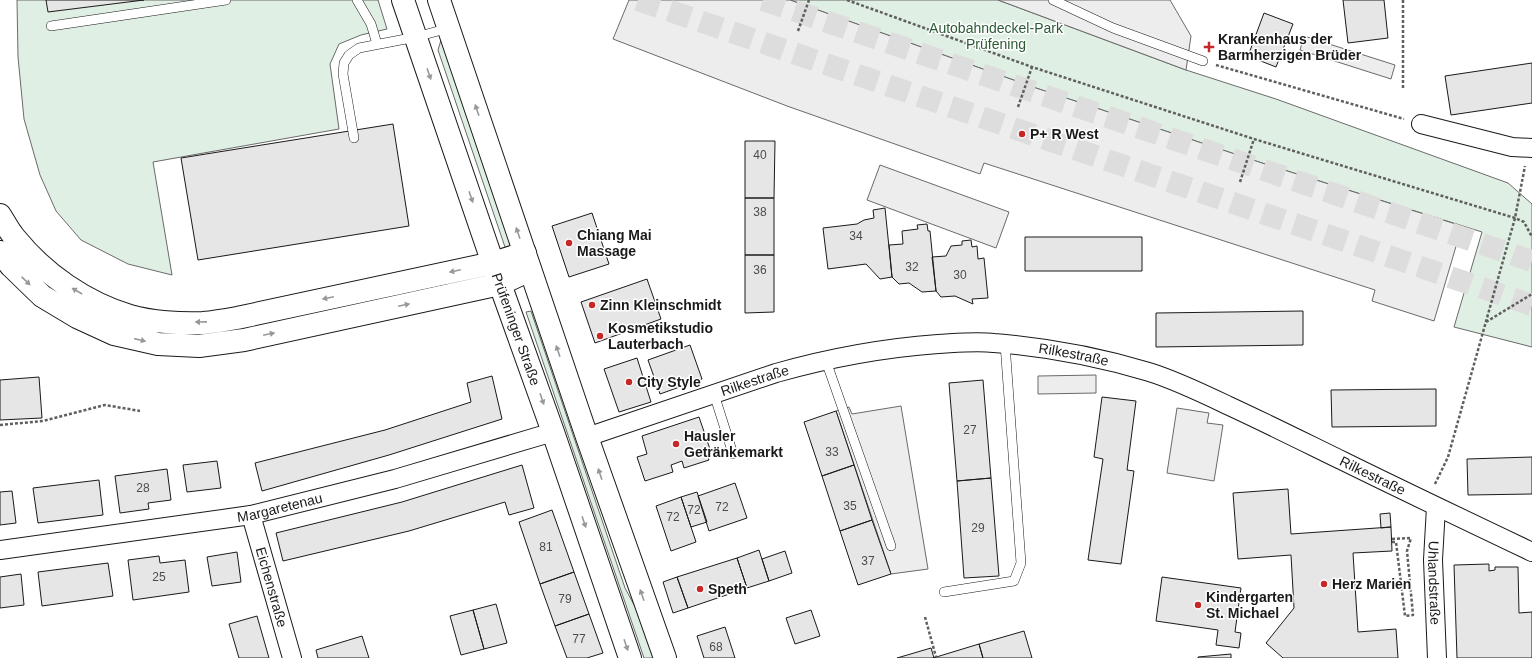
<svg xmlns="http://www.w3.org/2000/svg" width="1532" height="658" viewBox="0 0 1532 658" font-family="Helvetica,sans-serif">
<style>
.green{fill:#e0efe3;stroke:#6a6a6a}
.parking{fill:#ededed;stroke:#6a6a6a}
.building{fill:#e6e6e6;stroke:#1a1a1a}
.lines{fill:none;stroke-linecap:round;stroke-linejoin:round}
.highway-tunnel{stroke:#ddd;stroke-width:22;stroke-dasharray:22 11;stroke-linecap:butt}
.lane-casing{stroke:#1a1a1a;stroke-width:10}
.street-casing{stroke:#1a1a1a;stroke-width:20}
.secondary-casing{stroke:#1a1a1a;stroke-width:24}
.highway-casing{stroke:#1a1a1a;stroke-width:24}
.path{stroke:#5f5f5f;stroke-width:2.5;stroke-dasharray:3 2;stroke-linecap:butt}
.lane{stroke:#fff;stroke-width:9}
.street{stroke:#fff;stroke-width:18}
.secondary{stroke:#fff;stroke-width:22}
.highway{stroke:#fff;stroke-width:22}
.oneway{fill:#989898}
.poi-dot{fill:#c62828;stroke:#fff;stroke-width:1.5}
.labels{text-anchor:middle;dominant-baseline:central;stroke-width:3;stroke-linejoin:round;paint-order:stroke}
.number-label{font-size:12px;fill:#4d4d4d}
.park-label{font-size:14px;fill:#2b5a34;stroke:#fff}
.poi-label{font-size:14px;font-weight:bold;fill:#1a1a1a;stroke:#fff;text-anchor:start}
.street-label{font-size:14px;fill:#1a1a1a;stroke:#fff}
</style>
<rect width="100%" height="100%" fill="#fff"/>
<!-- green -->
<path class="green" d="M 17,0 L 378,0 L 387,29 L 361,35 L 339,44 L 330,64 L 339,129 L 153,162 L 172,275 L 128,264 L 81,240 L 56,211 L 40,175 L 24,119 L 18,57 Z
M 790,0 L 998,0 L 1186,70 L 1276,99 L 1508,183 L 1532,204 L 1532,347 L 1454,327 L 1482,232 L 1262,163 L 1033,87 Z
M 441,40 L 511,238 L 511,248 L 506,250 L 438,50 Z
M 531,311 L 625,588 L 639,614 L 654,658 L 644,658 L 526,312 Z"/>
<!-- parking -->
<path class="parking" d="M 629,0 L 790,0 L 1033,87 L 1262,163 L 1462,226 L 1434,321 L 1372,301 L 1375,290 L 984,163 L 980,174 L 787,106 L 613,39 Z
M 998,0 L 1170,0 L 1191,36 L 1186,70 Z
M 1304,36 L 1395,65 L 1391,79 L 1300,50 Z
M 880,165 L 1009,212 L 996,248 L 867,200 Z
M 1096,375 L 1096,393 L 1038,394 L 1038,376 Z
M 901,406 L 928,569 L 891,574 L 836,411 L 849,407 L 852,414 Z
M 1177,408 L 1209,413 L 1207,423 L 1223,425 L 1214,481 L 1167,473 Z"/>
<!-- building -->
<path class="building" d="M 46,0 L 144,0 L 48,12 Z
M 1343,0 L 1384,0 L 1388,38 L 1348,43 Z
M 1264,13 L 1293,24 L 1276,67 L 1248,56 Z
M 1532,63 L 1532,103 L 1451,115 L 1445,76 Z
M 393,124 L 409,226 L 198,260 L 181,158 Z
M 745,141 L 775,141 L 774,198 L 745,198 Z
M 745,198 L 774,198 L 774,255 L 745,255 Z
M 885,208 L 892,277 L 880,279 L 866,264 L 828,269 L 823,228 L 857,224 L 864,220 L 874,218 L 873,210 Z
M 592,213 L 609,264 L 569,277 L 552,226 Z
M 927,224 L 928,231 L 930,231 L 936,291 L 922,292 L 909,283 L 899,284 L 892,277 L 889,245 L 903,244 L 902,231 L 918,229 L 917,225 Z
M 1025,237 L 1142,237 L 1142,271 L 1025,271 Z
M 971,240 L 972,247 L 977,246 L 978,259 L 984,258 L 988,298 L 972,299 L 973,304 L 955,296 L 941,297 L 936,291 L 932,257 L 946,256 L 951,246 L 962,245 L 962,241 Z
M 745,255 L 774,255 L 774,312 L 745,313 Z
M 647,279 L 661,319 L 595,343 L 581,302 Z
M 1303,311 L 1303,345 L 1156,347 L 1156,313 Z
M 690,345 L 702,379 L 660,394 L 648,360 Z
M 637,358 L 651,402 L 619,412 L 604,369 Z
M 492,376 L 502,419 L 389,455 L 262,491 L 255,463 L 385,430 L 471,402 L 467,383 Z
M 39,377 L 42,418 L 0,420 L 0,380 Z
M 983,380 L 991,478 L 957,481 L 949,383 Z
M 1436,389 L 1436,426 L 1332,427 L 1331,390 Z
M 1102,397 L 1136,401 L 1127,470 L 1134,471 L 1121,564 L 1088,560 L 1103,459 L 1094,457 Z
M 836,411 L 854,465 L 822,476 L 804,422 Z
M 699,417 L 711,452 L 706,453 L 709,460 L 684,468 L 682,461 L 671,465 L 673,472 L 645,481 L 637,457 L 647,454 L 642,436 Z
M 1532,457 L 1532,494 L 1468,495 L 1467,459 Z
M 217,461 L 221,488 L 187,492 L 183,465 Z
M 522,465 L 534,508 L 509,515 L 505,502 L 409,531 L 283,561 L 276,533 L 402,502 Z
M 854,465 L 872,520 L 840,531 L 822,476 Z
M 167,469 L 171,500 L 148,503 L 149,509 L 120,513 L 115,476 Z
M 991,478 L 999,576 L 964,578 L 957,481 Z
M 99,480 L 103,515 L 38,523 L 33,488 Z
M 735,483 L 747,518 L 709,531 L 698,496 Z
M 1288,489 L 1291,534 L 1391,527 L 1392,551 L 1353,553 L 1358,632 L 1396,629 L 1398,658 L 1283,658 L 1266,643 L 1294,608 L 1291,555 L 1238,559 L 1233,493 Z
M 12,491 L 16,523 L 0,525 L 0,492 Z
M 697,492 L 707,522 L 691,527 L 681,497 Z
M 681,497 L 696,542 L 671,551 L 656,506 Z
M 552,510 L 574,572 L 540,584 L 519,522 Z
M 1390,513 L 1391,527 L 1381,528 L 1380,514 Z
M 872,520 L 891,574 L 858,585 L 840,531 Z
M 759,550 L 769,581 L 747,588 L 737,558 Z
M 785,551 L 792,573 L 769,581 L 762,559 Z
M 237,552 L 241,582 L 212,586 L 207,557 Z
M 159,556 L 160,563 L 185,560 L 189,592 L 133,600 L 128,560 Z
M 737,558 L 747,588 L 688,608 L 677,577 Z
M 108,563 L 113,596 L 42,606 L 38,572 Z
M 1489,564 L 1489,571 L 1495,570 L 1495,567 L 1518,567 L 1519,613 L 1532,612 L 1532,658 L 1457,658 L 1454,565 Z
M 574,572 L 589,614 L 555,626 L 540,584 Z
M 21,574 L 24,605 L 0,608 L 0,577 Z
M 677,577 L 688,608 L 673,613 L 663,582 Z
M 1162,577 L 1241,588 L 1235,632 L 1241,633 L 1239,648 L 1216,645 L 1218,630 L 1156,621 Z
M 496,604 L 507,643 L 484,649 L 473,610 Z
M 473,610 L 484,649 L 461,655 L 450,616 Z
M 811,610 L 820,636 L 795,644 L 786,618 Z
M 589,614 L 603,653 L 587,658 L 567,658 L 555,626 Z
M 257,616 L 269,658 L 239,658 L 229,624 Z
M 725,627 L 735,658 L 704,658 L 697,636 Z
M 1024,631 L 1032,658 L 983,658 L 979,644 Z
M 362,636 L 369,658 L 318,658 L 316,650 Z
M 979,644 L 983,658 L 933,658 Z
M 931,648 L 934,658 L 897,658 Z
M 1231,654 L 1231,658 L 1198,658 L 1198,657 Z"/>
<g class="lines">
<!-- highway-tunnel -->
<path class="highway-tunnel" d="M 638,0 L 1532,305
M 763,0 L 1532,261"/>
<defs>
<path id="lane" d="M 357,0 L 371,24 L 377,44
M 1053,0 L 1113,28 L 1203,61
M 51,26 L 226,0
M 354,138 L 343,74 L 344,63 L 349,55 L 359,48 L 416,37 L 449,28
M 826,361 L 891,546
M 714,394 L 733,454
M 944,592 L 1014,581 L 1021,563 L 1005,344"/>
<g id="street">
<path d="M 1421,124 L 1512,147 L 1532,148"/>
<path id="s1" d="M 587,437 L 776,373 C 829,358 883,348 938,344 C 957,343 976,341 994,343 C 1046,347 1099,357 1149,372 C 1175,380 1202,393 1227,405 C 1266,423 1304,442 1343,461 C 1406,492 1469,522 1532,552"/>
<path id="s2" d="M 1436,507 L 1433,560 L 1437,658"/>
<path id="s3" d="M 251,515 L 292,658"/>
<path id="s4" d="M 0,550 L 251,515 L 395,479 L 553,432"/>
</g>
<g id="secondary">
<path id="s5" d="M 403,0 L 500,284 L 553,432 L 630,658"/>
<path d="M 439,0 L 587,437 L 665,658"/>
</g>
<path id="highway" d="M 0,215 C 5,223 9,231 15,238 C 44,274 86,303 130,316 C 150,322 182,324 203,323 C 214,322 226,320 237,318 L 493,263 L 525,253
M 0,252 L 11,266 L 42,296 L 77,317 L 114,334 L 158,344 L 199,346 L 244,340 L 500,284 L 530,270"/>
</defs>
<!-- lane casing -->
<use href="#lane" class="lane-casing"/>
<!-- street casing -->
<use href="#street" class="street-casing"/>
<!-- secondary casing -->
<use href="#secondary" class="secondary-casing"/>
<!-- highway casing -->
<use href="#highway" class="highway-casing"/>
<!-- path -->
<path class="path" d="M 847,0 L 1032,67 L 1254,139 L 1515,218 L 1524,222 L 1532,237
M 798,31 L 809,0
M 1216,65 L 1404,119
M 1403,88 L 1403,0
M 1018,107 L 1032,67
M 1240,182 L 1254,139
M 1486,322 L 1532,294
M 0,425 L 43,421 L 105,405 L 140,411
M 1435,484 L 1448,457 L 1515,218 L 1525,166
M 1392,539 L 1411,538
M 1392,542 L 1396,542 L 1405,616 L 1413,615 L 1407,551 L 1411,538
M 925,617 L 936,657"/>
<!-- lane -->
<use href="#lane" class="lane"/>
<!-- street -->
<use href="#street" class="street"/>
<!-- secondary -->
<use href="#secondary" class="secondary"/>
<!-- highway -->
<use href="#highway" class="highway"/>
</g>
<!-- one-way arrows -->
<defs><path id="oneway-solid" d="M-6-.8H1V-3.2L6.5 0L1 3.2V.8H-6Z"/></defs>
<g class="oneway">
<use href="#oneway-solid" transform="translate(429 74) rotate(71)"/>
<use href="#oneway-solid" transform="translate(477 110) rotate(-109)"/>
<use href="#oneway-solid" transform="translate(471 197) rotate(71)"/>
<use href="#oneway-solid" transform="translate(518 233) rotate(-109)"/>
<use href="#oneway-solid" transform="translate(455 271) rotate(168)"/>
<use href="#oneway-solid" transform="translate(26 281) rotate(43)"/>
<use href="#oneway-solid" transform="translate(77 291) rotate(-150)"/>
<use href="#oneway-solid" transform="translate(328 298) rotate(168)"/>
<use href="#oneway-solid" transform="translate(404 305) rotate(-12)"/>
<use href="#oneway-solid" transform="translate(201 322) rotate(179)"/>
<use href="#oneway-solid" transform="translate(269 334) rotate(-12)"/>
<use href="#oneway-solid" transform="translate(140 340) rotate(13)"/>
<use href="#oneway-solid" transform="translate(558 351) rotate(-109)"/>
<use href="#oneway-solid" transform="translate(542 399) rotate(71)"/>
<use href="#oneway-solid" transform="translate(600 474) rotate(-109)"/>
<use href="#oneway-solid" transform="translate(584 522) rotate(71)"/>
<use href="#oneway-solid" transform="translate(642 595) rotate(-109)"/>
<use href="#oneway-solid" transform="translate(626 645) rotate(71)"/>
</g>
<!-- markers -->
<g class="poi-dot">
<path d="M1207 41h4v4h4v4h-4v4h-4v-4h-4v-4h4z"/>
<circle cx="1022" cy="134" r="4"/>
<circle cx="569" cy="243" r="4"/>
<circle cx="592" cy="305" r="4"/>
<circle cx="600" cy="336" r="4"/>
<circle cx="629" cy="382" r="4"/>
<circle cx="676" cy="444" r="4"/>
<circle cx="1324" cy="584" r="4"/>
<circle cx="700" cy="589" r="4"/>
<circle cx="1198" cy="605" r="4"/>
</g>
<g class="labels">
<!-- number labels -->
<g class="number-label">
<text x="760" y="155">40</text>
<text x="760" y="212">38</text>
<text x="856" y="236">34</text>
<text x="912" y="267">32</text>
<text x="760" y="270">36</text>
<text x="960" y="275">30</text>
<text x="970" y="430">27</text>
<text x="832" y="452">33</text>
<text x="143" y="488">28</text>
<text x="850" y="506">35</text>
<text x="722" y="507">72</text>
<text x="694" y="510">72</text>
<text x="673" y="517">72</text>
<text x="978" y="528">29</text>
<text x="546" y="547">81</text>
<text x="868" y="561">37</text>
<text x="159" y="577">25</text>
<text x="565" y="599">79</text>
<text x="579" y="639">77</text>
<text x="716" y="647">68</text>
</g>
<!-- park labels -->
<g class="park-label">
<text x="996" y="28">Autobahndeckel-Park<tspan x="996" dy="16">Prüfening</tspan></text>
</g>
<!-- poi labels -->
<g class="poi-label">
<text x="1218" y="39">Krankenhaus der<tspan x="1218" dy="16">Barmherzigen Brüder</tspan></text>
<text x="1030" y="134">P+ R West</text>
<text x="577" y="235">Chiang Mai<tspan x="577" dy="16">Massage</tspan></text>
<text x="600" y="305">Zinn Kleinschmidt</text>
<text x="608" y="328">Kosmetikstudio<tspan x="608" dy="16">Lauterbach</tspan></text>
<text x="637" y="382">City Style</text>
<text x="684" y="436">Hausler<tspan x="684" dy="16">Getränkemarkt</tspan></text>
<text x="1332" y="584">Herz Marien</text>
<text x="708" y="589">Speth</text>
<text x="1206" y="597">Kindergarten<tspan x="1206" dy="16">St. Michael</tspan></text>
</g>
<!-- street labels -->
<g class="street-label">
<text stroke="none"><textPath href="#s5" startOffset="348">Prüfeninger Straße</textPath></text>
<text stroke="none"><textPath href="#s1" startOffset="501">Rilkestraße</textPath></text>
<text stroke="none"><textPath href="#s1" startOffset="177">Rilkestraße</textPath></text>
<text stroke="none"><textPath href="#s1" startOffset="825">Rilkestraße</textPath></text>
<text stroke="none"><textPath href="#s4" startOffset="283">Margaretenau</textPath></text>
<text stroke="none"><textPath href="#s2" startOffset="76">Uhlandstraße</textPath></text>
<text stroke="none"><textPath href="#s3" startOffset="75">Eichenstraße</textPath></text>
</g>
</g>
</svg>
